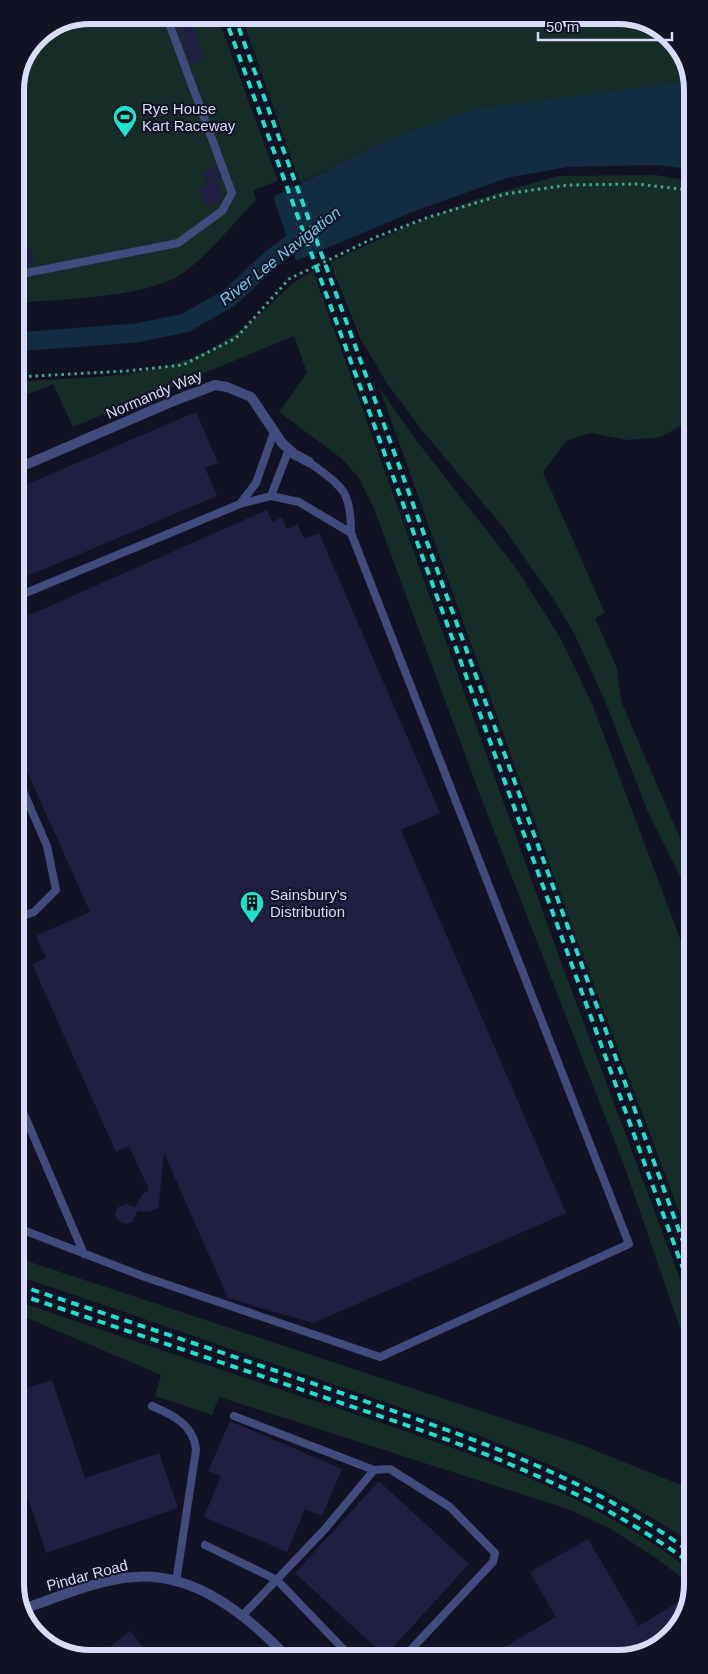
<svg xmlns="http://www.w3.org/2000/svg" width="708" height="1674" viewBox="0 0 708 1674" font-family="Helvetica,sans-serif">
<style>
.green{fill:#152c27}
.water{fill:#122d41}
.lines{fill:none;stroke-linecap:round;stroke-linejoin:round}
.canal{stroke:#122d41;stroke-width:19}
.building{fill:#201f42}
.path{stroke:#3da98d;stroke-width:3;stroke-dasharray:2.5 4;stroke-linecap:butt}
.service{stroke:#424b7d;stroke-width:8}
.minor{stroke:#424b7d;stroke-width:10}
.rail{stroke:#1be3d0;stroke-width:4;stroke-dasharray:8 6;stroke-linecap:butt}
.labels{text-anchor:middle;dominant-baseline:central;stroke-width:4;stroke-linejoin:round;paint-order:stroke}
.poi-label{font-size:15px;fill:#d8dbfa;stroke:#111223;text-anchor:start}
.street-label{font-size:15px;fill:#d8dbfa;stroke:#111223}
.water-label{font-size:16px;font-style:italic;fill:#72cdee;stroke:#111223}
.rim{fill:none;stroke:#d8dbfa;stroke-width:6}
</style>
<rect width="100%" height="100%" fill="#111223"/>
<!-- green -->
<path class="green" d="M 90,15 L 217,15 L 278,181 L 253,190 L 256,200 C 233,223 209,255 183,273 C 148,298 60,299 16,303 L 15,85 L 37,37 Z
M 241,15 L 623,15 L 664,31 L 689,66 L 689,81 L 599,94 L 388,140 L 300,183 Z
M 656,175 L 689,181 L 690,421 L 661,437 L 627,440 L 590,433 L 566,441 L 543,472 L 605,613 L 595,618 L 617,668 L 621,701 L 691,864 L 691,899 L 647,810 L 605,701 L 574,633 L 554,600 L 503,527 L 421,429 L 386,382 L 360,338 L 330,262 L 408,226 L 474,200 L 557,176 Z
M 313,271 L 561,962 L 692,1311 L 692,1363 L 624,1165 L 483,803 L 373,506 L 358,477 L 341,458 L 279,412 L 307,373 L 294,336 L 73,427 L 53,384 L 16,399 L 16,382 C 83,376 161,381 221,343 C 232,336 245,328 255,319 C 277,300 286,285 313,271 Z
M 379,387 L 416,440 L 516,568 L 561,639 L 593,706 L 691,968 L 692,1246 L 577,940 Z
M 18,1258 L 574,1442 L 681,1485 L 693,1466 L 693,1544 C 576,1465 461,1428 329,1383 C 225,1347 122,1311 18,1276 Z
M 18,1301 C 123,1338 228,1372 334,1407 C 459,1449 587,1490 693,1572 L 693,1586 L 656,1558 L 611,1529 L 568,1509 L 219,1397 L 212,1415 L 155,1396 L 161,1375 L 18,1314 Z"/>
<!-- water -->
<path class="water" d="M 689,81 L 689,169 L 658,165 L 567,167 L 507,178 L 415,211 L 296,261 L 273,197 L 388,140 L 471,110 Z"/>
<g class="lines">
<!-- canal -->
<path class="canal" d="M 16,342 L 136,333 L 185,323 L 229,298 L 271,259 L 309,231"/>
</g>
<!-- building -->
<path class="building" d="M 173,15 L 190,15 L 204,60 L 190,64 Z
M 216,167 L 221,180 L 207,185 L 203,172 Z
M 218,182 L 223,197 L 221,201 L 205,207 L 199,188 Z
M 30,248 L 35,262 L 19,267 L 16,252 Z
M 196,412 L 218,463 L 205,468 L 217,496 L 16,581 L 16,489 Z
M 267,510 L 272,522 L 282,517 L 287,529 L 298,524 L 304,539 L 319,533 L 440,813 L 401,830 L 566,1213 L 313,1323 L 228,1298 L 164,1153 L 158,1212 L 157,1208 L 149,1212 L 138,1211 L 132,1222 L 125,1224 L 117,1220 L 115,1213 L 118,1207 L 126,1204 L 135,1207 L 142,1195 L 149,1190 L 129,1146 L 116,1152 L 32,964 L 46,958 L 36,936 L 90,912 L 17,749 L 16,621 Z
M 52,1380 L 85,1478 L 159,1453 L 178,1508 L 46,1553 L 19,1470 L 18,1391 Z
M 230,1421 L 342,1469 L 322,1516 L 305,1509 L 287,1552 L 204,1517 L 221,1476 L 208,1471 Z
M 379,1481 L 469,1564 L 385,1656 L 295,1573 Z
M 588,1539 L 639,1626 L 690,1595 L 678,1630 L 642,1655 L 489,1656 L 556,1617 L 530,1572 Z
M 130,1631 L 152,1658 L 95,1659 Z"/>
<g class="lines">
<!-- path -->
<path class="path" d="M 16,377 L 126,371 L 183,365 L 236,338 L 289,279 L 376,237 L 429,217 L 505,194 L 568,185 L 638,184 L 689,190"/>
<!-- service -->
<path class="service" d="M 16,275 L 178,243 L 222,211 L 232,193 L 166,15
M 271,496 L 289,449
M 240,504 L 271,496 L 299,502 L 351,533
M 16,597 L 240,504 L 256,483 L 274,432
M 17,777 L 47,846 L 56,890 L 34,912 L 17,918
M 18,1100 L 84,1254
M 18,1228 L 142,1276 L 380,1357 L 629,1244 L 351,533 C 351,489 342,487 309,462
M 152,1406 C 173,1415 194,1425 196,1450 L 176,1582
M 234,1416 L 374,1470
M 205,1545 L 277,1580 L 351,1657
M 243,1615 L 325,1529 L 374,1470 L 390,1469 L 450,1507 L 495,1553 L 493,1562 L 404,1657"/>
<!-- minor -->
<path class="minor" d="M 16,469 L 176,400 L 215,385 L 227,387 L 251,397 L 282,443 L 294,454 L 309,462
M 20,1610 C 57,1598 95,1580 134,1577 C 195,1572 248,1616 287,1657"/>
<!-- rail -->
<path class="rail" d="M 224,15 L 692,1293
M 234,15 L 692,1266
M 18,1285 C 127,1321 236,1357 344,1394 C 466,1436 588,1476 693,1554
M 18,1294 C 121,1329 224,1363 326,1398 C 455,1441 582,1483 693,1565"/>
</g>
<!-- icons -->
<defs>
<symbol id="stadium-pin" viewBox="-11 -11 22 30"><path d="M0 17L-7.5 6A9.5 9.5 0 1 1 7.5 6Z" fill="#1be3d0" stroke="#111223"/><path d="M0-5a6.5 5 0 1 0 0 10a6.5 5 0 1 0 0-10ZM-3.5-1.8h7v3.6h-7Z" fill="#111"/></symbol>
<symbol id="building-pin" viewBox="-11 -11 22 30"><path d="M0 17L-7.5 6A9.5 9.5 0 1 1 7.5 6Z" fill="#1be3d0" stroke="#111223"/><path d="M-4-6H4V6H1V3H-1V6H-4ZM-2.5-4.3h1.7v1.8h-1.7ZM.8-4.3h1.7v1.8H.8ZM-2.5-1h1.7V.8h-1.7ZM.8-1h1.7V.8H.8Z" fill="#111"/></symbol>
</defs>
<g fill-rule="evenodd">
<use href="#stadium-pin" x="111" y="103" width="28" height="38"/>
<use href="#building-pin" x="238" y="889" width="28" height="38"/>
</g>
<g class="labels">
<!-- poi labels -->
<g class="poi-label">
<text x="142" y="108">Rye House<tspan x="142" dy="17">Kart Raceway</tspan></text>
<text x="270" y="894">Sainsbury's<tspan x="270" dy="17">Distribution</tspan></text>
</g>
<!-- street labels -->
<g class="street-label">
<text transform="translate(154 394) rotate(-23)">Normandy Way</text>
<text transform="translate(87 1575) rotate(-15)">Pindar Road</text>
</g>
<!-- water labels -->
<g class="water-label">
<text transform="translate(280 256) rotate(-38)">River Lee Navigation</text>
</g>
</g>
<!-- crop -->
<path d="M0 0H708V1674H0ZM90 24H618A66 66 0 0 1 684 90V1584A66 66 0 0 1 618 1650H90A66 66 0 0 1 24 1584V90A66 66 0 0 1 90 24Z" fill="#111223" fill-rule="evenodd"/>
<path class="rim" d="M90 24H618A66 66 0 0 1 684 90V1584A66 66 0 0 1 618 1650H90A66 66 0 0 1 24 1584V90A66 66 0 0 1 90 24Z"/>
<!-- scale -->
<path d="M538 32v8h134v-8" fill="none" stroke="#d8dbfa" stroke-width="2.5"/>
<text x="546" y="32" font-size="15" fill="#d8dbfa" stroke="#111223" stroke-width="4" paint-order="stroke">50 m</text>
</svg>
